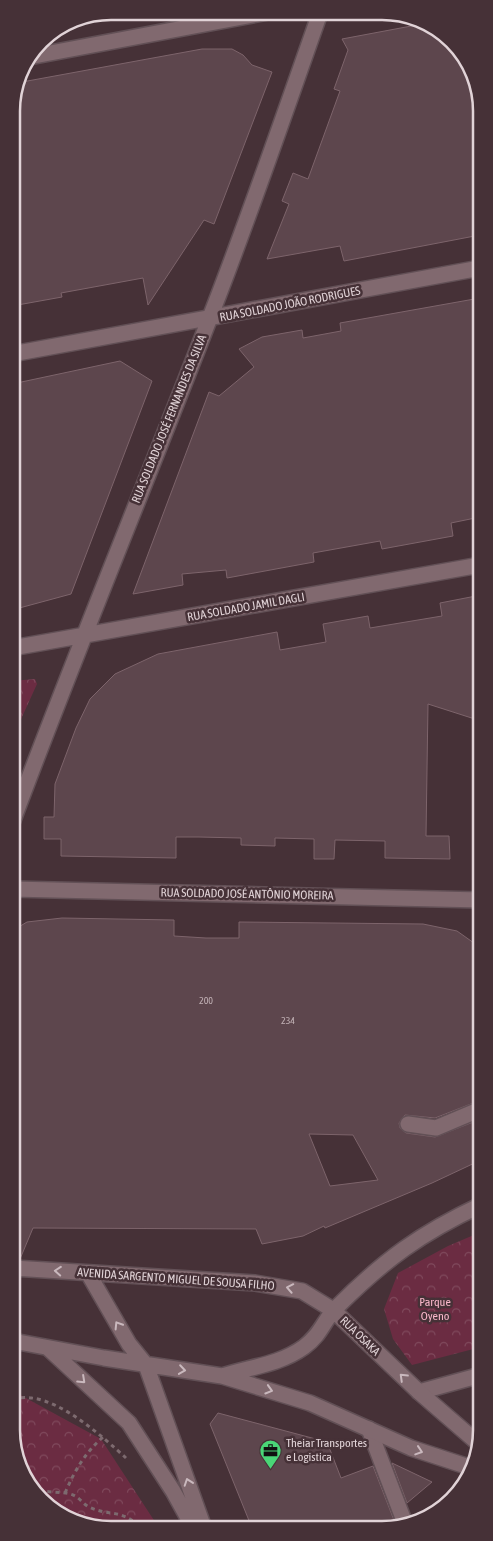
<svg xmlns="http://www.w3.org/2000/svg" width="493" height="1541" viewBox="0 0 493 1541" font-family="'Asap Condensed',sans-serif">
<style>
.park{fill:url(#park-crowns)}
.building{fill:#5d464d;stroke:#7d646b;fill-rule:evenodd}
.lines{fill:none;stroke-linecap:round;stroke-linejoin:round}
.street-casing{stroke:#625056;stroke-width:18}
.secondary-casing{stroke:#625056;stroke-width:18}
.path{stroke:#7d6a6f;stroke-width:3;stroke-dasharray:4 4;stroke-linecap:butt}
.street{stroke:#81696f;stroke-width:15}
.secondary{stroke:#81696f;stroke-width:15}
.oneway{stroke:#c9b8bd}
.labels{text-anchor:middle;dominant-baseline:central;stroke-width:5;stroke-linejoin:round;paint-order:stroke}
.number-label{font-size:10px;fill:#c0b0b4}
.street-label{font-size:12px;fill:#e1d3d7;stroke:#463137}
.park-label{font-size:12px;fill:#fbb8cb;stroke:#463137}
.poi-label{font-size:12px;fill:#e1d3d7;stroke:#463137;text-anchor:start}
.rim{fill:none;stroke:#e1d3d7;stroke-width:2.5}
</style>
<defs>
<pattern id="park-crowns" width="20" height="18" patternUnits="userSpaceOnUse" patternTransform="scale(1.25)"><rect width="20" height="18" fill="#6b2c42"/><path d="M2 6a3 3 0 1 1 6 0M12 15a3 3 0 1 1 6 0" fill="none" stroke="#804a5d"/></pattern>
</defs>
<rect width="100%" height="100%" fill="#463137"/>
<!-- park -->
<path class="park" d="M 35,679 L 37,684 L 12,739 L 12,681 Z
M 481,1232 L 481,1347 L 412,1365 L 393,1339 L 384,1309 L 398,1273 L 448,1246 Z
M 13,1391 L 101,1439 L 159,1528 L 91,1528 L 40,1500 L 13,1450 Z"/>
<!-- building -->
<path class="building" d="M 422,24 L 453,41 L 480,92 L 480,235 L 344,261 L 340,246 L 267,259 L 289,204 L 282,201 L 293,173 L 308,179 L 340,91 L 334,89 L 348,50 L 342,39 Z
M 202,49 L 232,49 L 243,55 L 252,65 L 272,72 L 214,224 L 204,220 L 148,305 L 143,278 L 61,293 L 62,297 L 12,306 L 11,104 L 15,90 L 23,89 L 22,82 Z
M 480,298 L 480,517 L 451,523 L 453,536 L 382,549 L 380,541 L 313,553 L 314,562 L 227,578 L 226,570 L 182,574 L 183,585 L 133,594 L 209,392 L 219,396 L 254,367 L 239,349 L 262,337 L 302,330 L 303,338 L 341,331 L 340,323 Z
M 120,361 L 152,381 L 71,594 L 12,610 L 12,384 Z
M 481,595 L 481,665 L 475,666 L 481,698 L 481,721 L 428,704 L 426,836 L 449,836 L 450,859 L 385,858 L 385,841 L 335,840 L 334,859 L 314,859 L 314,839 L 275,838 L 275,846 L 241,845 L 241,838 L 199,837 L 176,837 L 176,858 L 61,856 L 61,839 L 44,839 L 44,817 L 54,817 L 55,784 L 76,728 L 90,699 L 115,674 L 158,654 L 277,632 L 280,650 L 326,642 L 323,624 L 368,616 L 370,628 L 442,616 L 440,603 Z
M 62,918 L 174,920 L 174,936 L 206,938 L 239,938 L 239,922 L 423,924 L 457,931 L 481,948 L 481,1100 L 435,1118 L 405,1115 L 399,1123 L 400,1128 L 406,1133 L 435,1137 L 481,1119 L 481,1160 L 432,1183 L 325,1228 L 324,1226 L 303,1236 L 262,1244 L 256,1229 L 33,1228 L 20,1259 L 13,1259 L 12,931 L 27,922 ZM 309,1134 L 353,1135 L 378,1180 L 330,1186 Z
M 218,1413 L 327,1442 L 341,1478 L 373,1466 L 397,1528 L 252,1528 L 210,1424 Z
M 392,1463 L 432,1482 L 407,1503 Z"/>
<g class="lines">
<defs>
<path id="street" d="M 29,57 L 268,12
M 12,354 L 480,268
M 12,648 L 480,565
M 12,823 C 75,654 144,488 209,320 C 249,218 284,115 320,13
M 12,889 L 481,900
M 408,1124 L 436,1128 L 481,1109
M 419,1392 L 481,1375
M 369,1429 L 406,1526"/>
<path id="secondary" d="M 13,1268 L 255,1283 L 302,1291 L 333,1310 L 419,1392 L 479,1444
M 88,1273 L 129,1344 L 146,1365 L 204,1528
M 13,1341 L 104,1358 L 222,1376 L 310,1403 L 411,1448 L 469,1467
M 48,1348 L 129,1423 L 173,1491 L 189,1520 L 197,1528
M 222,1376 C 249,1367 279,1365 304,1347 C 322,1334 324,1319 337,1307 C 384,1260 421,1233 481,1205"/>
</defs>
<!-- street casing -->
<use href="#street" class="street-casing"/>
<!-- secondary casing -->
<use href="#secondary" class="secondary-casing"/>
<!-- path -->
<path class="path" d="M 13,1398 C 19,1398 26,1397 32,1398 C 64,1402 103,1437 126,1458
M 21,1465 C 26,1471 28,1480 33,1486 C 41,1495 62,1490 73,1495 C 79,1497 83,1504 89,1507 C 110,1517 121,1508 141,1528
M 65,1493 C 75,1470 85,1453 103,1437"/>
<!-- street -->
<use href="#street" class="street"/>
<!-- secondary -->
<use href="#secondary" class="secondary"/>
</g>
<!-- one-way arrows -->
<defs><path id="oneway-chevron" d="M-2-3.5L2.5 0L-2 3.5" fill="none" stroke-width="1.6" stroke-linecap="round" stroke-linejoin="round" transform="scale(1.25)"/></defs>
<g class="oneway">
<use href="#oneway-chevron" transform="translate(58 1271) rotate(-176)"/>
<use href="#oneway-chevron" transform="translate(290 1288) rotate(-169)"/>
<use href="#oneway-chevron" transform="translate(118 1325) rotate(-122)"/>
<use href="#oneway-chevron" transform="translate(182 1370) rotate(8)"/>
<use href="#oneway-chevron" transform="translate(403 1377) rotate(-136)"/>
<use href="#oneway-chevron" transform="translate(82 1380) rotate(43)"/>
<use href="#oneway-chevron" transform="translate(269 1390) rotate(17)"/>
<use href="#oneway-chevron" transform="translate(419 1451) rotate(18)"/>
<use href="#oneway-chevron" transform="translate(188 1482) rotate(-109)"/>
</g>
<!-- icons -->
<defs>
<symbol id="office-pin" viewBox="-11 -11 22 30"><path d="M0 17L-7.5 6A9.5 9.5 0 1 1 7.5 6Z" fill="#4ad677" stroke="#463137"/><path d="M-6-3h4V-5.5h4V-3h4V5H-6ZM-1-4.5V-3h2v-1.5ZM-6 0V1H6V0Z" fill="#111"/></symbol>
</defs>
<g fill-rule="evenodd">
<use href="#office-pin" x="258" y="1438" width="25" height="34"/>
</g>
<g class="labels">
<!-- number labels -->
<g class="number-label">
<text x="206" y="1000">200</text>
<text x="288" y="1020">234</text>
</g>
<!-- street labels -->
<g class="street-label">
<text transform="translate(290 304) rotate(-11)">RUA SOLDADO JOÃO RODRIGUES</text>
<text transform="translate(169 419) rotate(-68)">RUA SOLDADO JOSÉ FERNANDES DA SILVA</text>
<text transform="translate(246 607) rotate(-10)">RUA SOLDADO JAMIL DAGLI</text>
<text transform="translate(247 894) rotate(1)">RUA SOLDADO JOSÉ ANTÔNIO MOREIRA</text>
<text transform="translate(176 1279) rotate(4)">AVENIDA SARGENTO MIGUEL DE SOUSA FILHO</text>
<text transform="translate(360 1336) rotate(44)">RUA OSAKA</text>
</g>
<!-- park labels -->
<g class="park-label">
<text x="435" y="1302">Parque<tspan x="435" dy="14">Oyeno</tspan></text>
</g>
<!-- poi labels -->
<g class="poi-label">
<text x="286" y="1443">Theiar Transportes<tspan x="286" dy="14">e Logistica</tspan></text>
</g>
</g>
<!-- crop -->
<path d="M0 0H493V1541H0ZM111 20H382A91 91 0 0 1 473 111V1430A91 91 0 0 1 382 1521H111A91 91 0 0 1 20 1430V111A91 91 0 0 1 111 20Z" fill="#463137" fill-rule="evenodd"/>
<path class="rim" d="M111 20H382A91 91 0 0 1 473 111V1430A91 91 0 0 1 382 1521H111A91 91 0 0 1 20 1430V111A91 91 0 0 1 111 20Z"/>
</svg>
